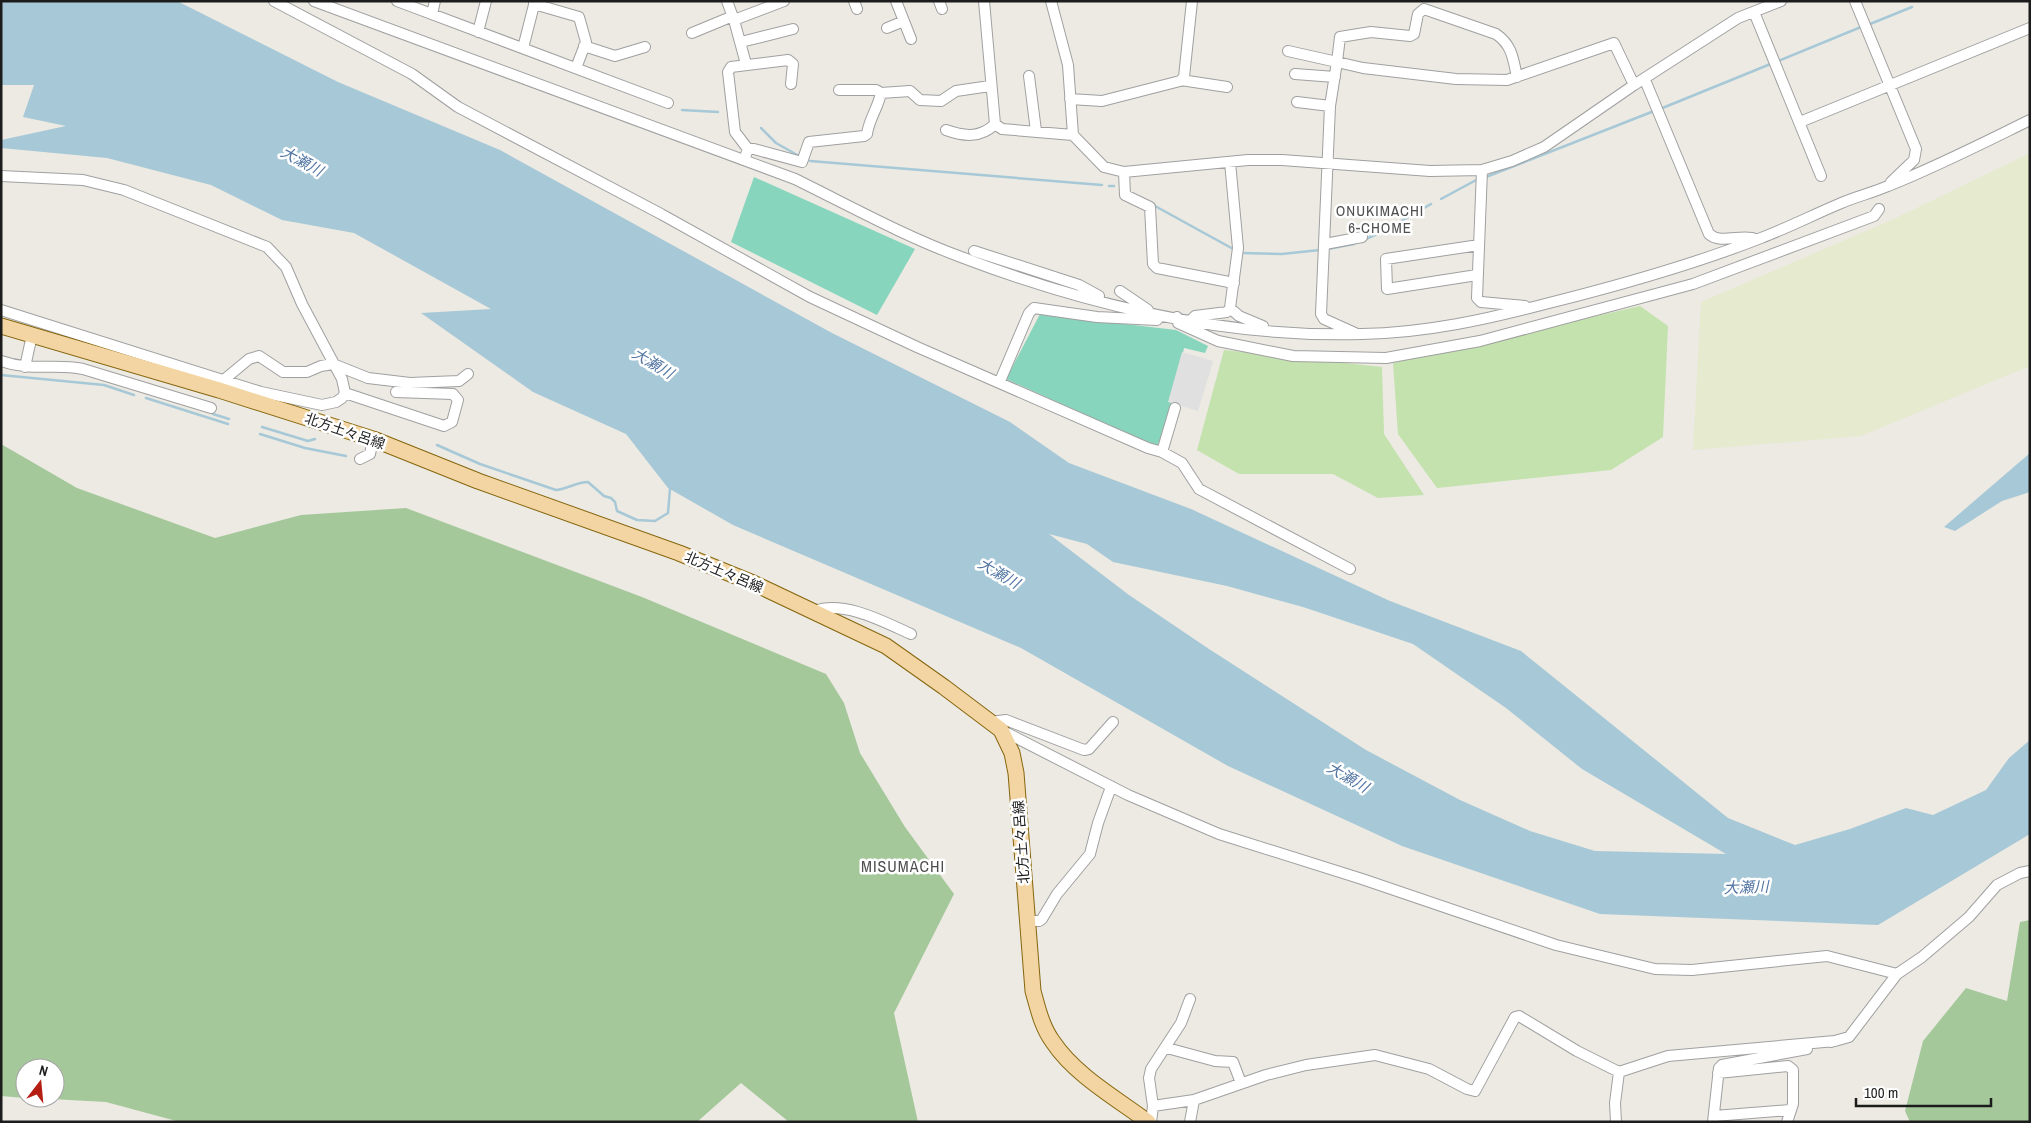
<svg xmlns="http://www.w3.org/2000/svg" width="2031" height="1123" viewBox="0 0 2031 1123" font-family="'Archivo Narrow','Noto Sans JP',sans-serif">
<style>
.farmland{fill:#e6eacf}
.grass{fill:#c3e2ad}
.forest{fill:#a5c89b}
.pitch{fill:#87d5bc}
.parking{fill:#e0e0e0}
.water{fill:#a7c8d6;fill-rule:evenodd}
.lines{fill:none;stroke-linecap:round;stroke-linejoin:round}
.stream{stroke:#a7c8d6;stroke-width:2.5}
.street-casing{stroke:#a0a0a0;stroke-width:12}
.primary-casing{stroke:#86660e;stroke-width:17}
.street{stroke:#fff;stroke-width:10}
.primary{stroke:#f2d5a2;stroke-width:15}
.labels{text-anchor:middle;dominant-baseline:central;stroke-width:5;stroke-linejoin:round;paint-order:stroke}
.street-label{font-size:14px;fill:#1c1c1c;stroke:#fff}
.water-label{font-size:15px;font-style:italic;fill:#5275a2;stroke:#fff}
.neighbourhood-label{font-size:15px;letter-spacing:1px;fill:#4f4f4f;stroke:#fff}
.quarter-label{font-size:16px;letter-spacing:1px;fill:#4f4f4f;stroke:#fff}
</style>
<rect width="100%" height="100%" fill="#eceae3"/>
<!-- farmland -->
<path class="farmland" d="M 2030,153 L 2030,366 L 1861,436 L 1693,450 L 1701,302 L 1896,218 Z"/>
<!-- grass -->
<path class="grass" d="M 1640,306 L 1668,326 L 1663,437 L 1611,470 L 1437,488 L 1398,434 L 1393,363 Z
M 1224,350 L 1382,367 L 1384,434 L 1424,495 L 1378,498 L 1333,474 L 1239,474 L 1197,450 Z"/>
<!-- forest -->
<path class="forest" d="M 1,444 L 77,488 L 215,538 L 301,515 L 406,508 L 642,597 L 826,674 L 844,703 L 860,753 L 905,827 L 954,894 L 894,1013 L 918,1122 L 789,1122 L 741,1083 L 697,1122 L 180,1122 L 106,1102 L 33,1098 L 55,1098 L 55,1068 L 25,1068 L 25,1098 L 1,1096 Z
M 2030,920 L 2030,1122 L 1910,1122 L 1905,1111 L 1923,1041 L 1966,988 L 2007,1001 L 2020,922 Z"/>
<!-- pitch -->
<path class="pitch" d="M 754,177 L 915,249 L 877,315 L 731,242 Z
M 1040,314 L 1176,330 L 1208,346 L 1205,353 L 1184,348 L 1171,409 L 1157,447 L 1006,379 Z"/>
<!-- parking -->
<path class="parking" d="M 1182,352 L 1213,361 L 1198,411 L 1168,402 Z"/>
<!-- water -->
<path class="water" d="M 1,1 L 177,1 L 338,82 L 500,150 L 832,333 L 1010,422 L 1069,463 L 1191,509 L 1390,601 L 1521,651 L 1728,818 L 1795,845 L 1850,829 L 1906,808 L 1933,815 L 1986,790 L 2009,758 L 2030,740 L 2030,834 L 1878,925 L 1600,914 L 1402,846 L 1228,766 L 1021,648 L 733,525 L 668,488 L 626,434 L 533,392 L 421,313 L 491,309 L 354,233 L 282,220 L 211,185 L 107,158 L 1,148 L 1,140 L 66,126 L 23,117 L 34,85 L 1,85 ZM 1049,534 L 1087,544 L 1113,562 L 1227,586 L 1303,607 L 1413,644 L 1506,708 L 1582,769 L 1726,854 L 1595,851 L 1530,831 L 1460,800 L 1366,750 L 1209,649 L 1129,595 Z
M 2030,453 L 2030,492 L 2002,501 L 1955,531 L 1944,527 Z"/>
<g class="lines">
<!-- stream -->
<path class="stream" d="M 1870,24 L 1912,7
M 1778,61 L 1861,27
M 1660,109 L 1773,63
M 682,110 L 718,112
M 761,128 L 776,143 L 799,156
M 810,161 L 1102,185
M 1486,177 L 1654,111
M 1109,186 L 1114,186
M 1441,199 L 1478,179
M 1155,206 L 1235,250
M 1366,239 L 1386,230 L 1431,204
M 1328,249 L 1354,244
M 1242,253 L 1282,254 L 1320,250
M 1,375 L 104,385 L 134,395
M 146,398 L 228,424
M 213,414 L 229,419
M 262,427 L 308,441 L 315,439
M 260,434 L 305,448 L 346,456
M 437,445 L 480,464 L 556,490 C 568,489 576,482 588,482 L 604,496 L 611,498 L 615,502 L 617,511 L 637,520 L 655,521 L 668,513 L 670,489"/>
<defs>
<path id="street" d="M 274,1 L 412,74 L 458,107 L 661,214 L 810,297 L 917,347 L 1148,448 L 1162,452 L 1182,463 L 1199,489 L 1350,569
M 314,1 L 795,179 C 850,206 904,236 961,257 C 1087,305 1227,338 1362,334 C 1426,333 1488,319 1549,303 C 1621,285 1692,265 1761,238 C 1787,228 1813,215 1839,204 C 1854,197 1872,193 1888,186 C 1936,167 1983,143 2030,120
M 397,1 L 668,103
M 727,1 L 734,20 L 784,1
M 854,1 L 857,9
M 896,1 L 911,39
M 939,1 L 942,9
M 984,1 L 995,124 L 1002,129 L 1073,135
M 1051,1 L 1068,65 L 1073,135 L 1104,167 L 1124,172 L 1248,160 L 1282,160 L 1430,171 L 1482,170 L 1512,161 L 1544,147 L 1634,85 L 1738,18 L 1781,1
M 1855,1 L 1916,149 L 1914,160 L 1891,182
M 534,4 L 579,17 L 586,42 L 576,68
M 1754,12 L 1821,176
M 432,14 L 435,1
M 734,20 L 746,64
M 887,28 L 904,21
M 478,32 L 486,1
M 692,33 L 733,16
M 741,42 L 793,29
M 584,46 L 615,56 L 645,47
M 523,48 L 535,1
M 1288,51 L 1337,62 L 1340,37 L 1371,32 L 1410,36 L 1414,34 L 1418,14 L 1424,9 L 1496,34 C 1512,45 1513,58 1517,77
M 1295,74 L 1335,77
M 1029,76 L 1036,131
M 1181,80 L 1227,87
M 1645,80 L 1709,234 C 1721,245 1742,233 1756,239
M 839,90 L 876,90 L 881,93 L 910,91 L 920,100 L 941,101 L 956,91 L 990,86
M 1070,99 L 1102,101 L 1180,81 L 1184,77 L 1192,1
M 1297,102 L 1330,106
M 1800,122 L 2030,28
M 946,130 C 963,136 980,139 995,124
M 748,149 L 735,132 L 728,72 L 731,67 L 788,60 L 793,64 L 791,84
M 744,160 L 748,149 L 754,149 L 802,162 L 809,142 L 864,136 L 867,134 C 869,119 878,108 881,93
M 1230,162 L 1238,248 L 1230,308 L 1239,316 L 1263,326
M 1482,170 L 1477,298 L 1481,302 L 1525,306
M 1124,172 L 1125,195 L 1150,207 L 1153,264 L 1157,268 L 1234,283
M 1,176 L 83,180 L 124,190 L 267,247 L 286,267 L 302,304 L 342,379 L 345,393 L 342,398 L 336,402 L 322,405 L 261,392 L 1,310
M 1325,244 L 1362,237
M 974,251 L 1079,285 L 1099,296
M 1477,275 L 1387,289 L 1386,259 L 1479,245
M 1120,291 L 1148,310
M 1177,317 L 1178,323 L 1218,341 L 1293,356 L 1386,358 L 1480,341 L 1693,284 L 1874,216 L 1879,209
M 1192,319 L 1195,316 L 1227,312 L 1230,308
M 1355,333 L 1324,319 L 1321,314 L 1330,106 L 1337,62 L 1363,68 L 1456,79 L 1507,80 L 1614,43 L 1634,85
M 1,361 C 32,372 54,363 83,369 L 211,408
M 25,367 L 32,335
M 1000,381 L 1029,313 L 1034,308 L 1097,317 L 1157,320 L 1159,317
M 220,383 L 249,359 L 259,356 L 283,372 L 307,372 L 321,366 L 333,364 L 368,378 L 410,383 L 459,381 L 468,374
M 345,393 L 444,426 L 452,422 L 458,400 L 453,394 L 396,392
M 1162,452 L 1175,408
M 360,459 L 370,454 L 373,439
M 815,611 C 844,600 884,622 911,634
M 991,722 L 1006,720 L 1084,750 L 1089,749 L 1113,722
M 1001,730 L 1128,795 L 1219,834 L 1362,879 L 1556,945 L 1655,969 L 1692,970 L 1827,956 L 1897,974
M 1027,921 L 1039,921 L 1042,919 L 1057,894 L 1090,854 L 1098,823 L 1111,787
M 1831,1042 L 1849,1037 L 1897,974 L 1922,957 L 1969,917 L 1997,885 L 2020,873 L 2030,871
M 1167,1048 L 1215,1061 L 1233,1062 L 1241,1083
M 1718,1073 L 1788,1066 L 1793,1070 L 1793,1104 L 1787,1122
M 1153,1106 L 1194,1100
M 1714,1116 L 1790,1110
M 1151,1122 L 1153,1106 L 1149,1078 L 1151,1069 L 1181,1023 L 1190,999
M 1190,1122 L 1194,1100 L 1266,1075 L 1306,1065 L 1375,1055 L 1429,1069 L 1467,1089 L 1475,1091 L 1515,1017 L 1519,1016 L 1577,1051 L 1619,1072 L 1668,1056 L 1835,1041
M 1616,1122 L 1615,1103 L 1619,1072
M 1713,1122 L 1719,1068 L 1722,1065 L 1807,1049"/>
<path id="primary" d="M 1,326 L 219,390 L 373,439 L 478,481 L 679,553 L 753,583 L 886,646 L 944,687 L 1001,730 L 1012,753 L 1016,773 L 1033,991 C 1038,1009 1042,1027 1053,1042 C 1075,1075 1116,1098 1148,1122"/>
</defs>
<!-- street casing -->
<use href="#street" class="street-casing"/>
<!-- primary casing -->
<use href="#primary" class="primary-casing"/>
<!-- street -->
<use href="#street" class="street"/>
<!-- primary -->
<use href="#primary" class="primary"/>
</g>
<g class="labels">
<!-- street labels -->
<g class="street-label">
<text transform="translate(345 431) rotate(19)">北方土々呂線</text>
<text transform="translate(724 572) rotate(23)">北方土々呂線</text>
<text transform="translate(1021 842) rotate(-94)">北方土々呂線</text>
</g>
<!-- water labels -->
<g class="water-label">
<text transform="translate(302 161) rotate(28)">大瀬川</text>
<text transform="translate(653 363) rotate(31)">大瀬川</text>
<text transform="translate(999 573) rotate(30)">大瀬川</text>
<text transform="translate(1348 777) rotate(30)">大瀬川</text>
<text transform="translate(1746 887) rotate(-2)">大瀬川</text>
</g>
<!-- neighbourhood labels -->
<g class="neighbourhood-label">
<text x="1380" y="210">ONUKIMACHI<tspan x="1380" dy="17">6-CHOME</tspan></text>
</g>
<!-- quarter labels -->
<g class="quarter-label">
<text x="903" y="866">MISUMACHI</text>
</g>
</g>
<!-- border -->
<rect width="2031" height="1123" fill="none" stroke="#1c1c1c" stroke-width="5"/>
<!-- north arrow -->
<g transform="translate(40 1083) rotate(16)"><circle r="24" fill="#ffffff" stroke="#a4a4a4"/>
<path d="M0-4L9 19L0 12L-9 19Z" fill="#b51e13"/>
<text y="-8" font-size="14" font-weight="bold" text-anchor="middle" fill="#1c1c1c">N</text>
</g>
<!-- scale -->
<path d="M1856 1098v8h135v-8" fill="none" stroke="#1c1c1c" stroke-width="2.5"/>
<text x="1864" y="1098" font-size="15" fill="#1c1c1c" stroke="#ffffff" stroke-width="4" paint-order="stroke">100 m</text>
</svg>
